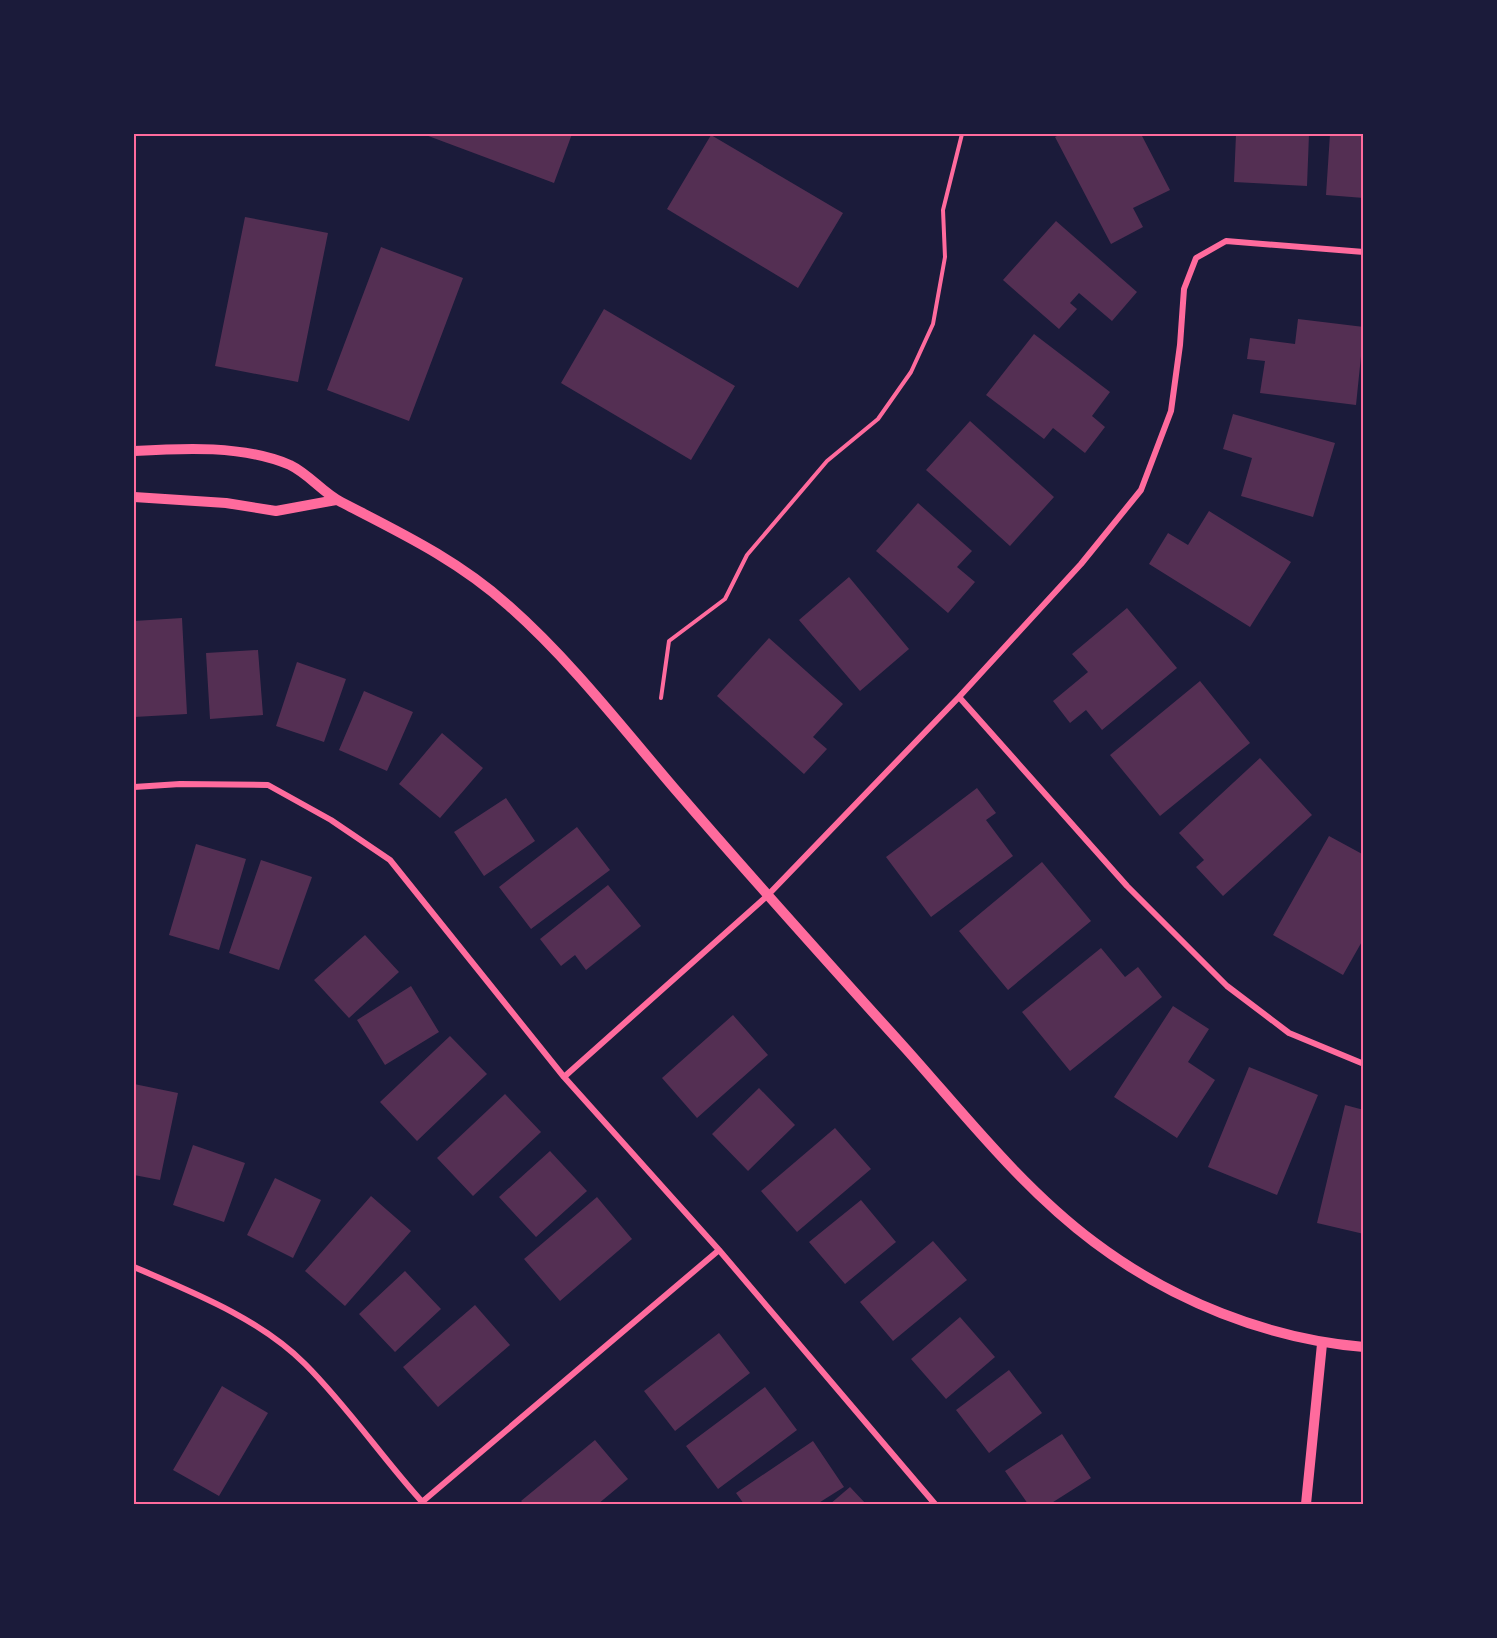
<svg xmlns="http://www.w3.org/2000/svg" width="1497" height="1638" viewBox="0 0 1497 1638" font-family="'Nunito Sans',sans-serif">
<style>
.building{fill:#542f53}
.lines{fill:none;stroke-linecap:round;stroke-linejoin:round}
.path{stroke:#ff6b9d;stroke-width:4}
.minor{stroke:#ff6b9d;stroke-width:6}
.tertiary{stroke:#ff6b9d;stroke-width:10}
.neatline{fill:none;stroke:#ff6b9d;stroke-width:2}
</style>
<rect width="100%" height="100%" fill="#1b1b3a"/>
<!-- building -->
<path class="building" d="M 423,134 L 572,134 L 554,183 Z
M 1061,134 L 1141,134 L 1170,190 L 1133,208 L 1143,227 L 1111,244 L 1055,137 Z
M 1236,134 L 1309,134 L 1307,186 L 1234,182 Z
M 1330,134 L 1364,134 L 1364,198 L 1326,195 Z
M 711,135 L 843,213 L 798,288 L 667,209 Z
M 245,217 L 328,233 L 298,382 L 215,366 Z
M 1056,221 L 1137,292 L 1112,321 L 1079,293 L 1070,303 L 1077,309 L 1059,329 L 1003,280 Z
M 381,247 L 463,278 L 409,421 L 327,390 Z
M 604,309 L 735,386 L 691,460 L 561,383 Z
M 1298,319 L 1364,327 L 1356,405 L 1260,393 L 1265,361 L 1247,359 L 1250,338 L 1295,344 Z
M 1034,334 L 1110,392 L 1092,416 L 1105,427 L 1085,453 L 1053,428 L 1044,439 L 986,395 Z
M 1233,414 L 1335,443 L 1313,517 L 1241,496 L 1252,458 L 1223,449 Z
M 970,421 L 1054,497 L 1010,546 L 926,470 Z
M 918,503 L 972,551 L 957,567 L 975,582 L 948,613 L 876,551 Z
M 1209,511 L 1291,562 L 1250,627 L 1149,564 L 1168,533 L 1188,545 Z
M 849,577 L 909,649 L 860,691 L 799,620 Z
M 1127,608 L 1177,668 L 1102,730 L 1086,710 L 1070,723 L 1053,701 L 1088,672 L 1072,654 Z
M 182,618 L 187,714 L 134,717 L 134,621 Z
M 769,638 L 843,704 L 813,737 L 827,749 L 804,774 L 717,696 Z
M 258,650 L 263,715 L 210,719 L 206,653 Z
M 297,662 L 346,679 L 324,742 L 276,726 Z
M 1200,681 L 1250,743 L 1160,816 L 1110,755 Z
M 364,691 L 413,712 L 387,771 L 339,750 Z
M 442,733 L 483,768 L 440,818 L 399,784 Z
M 1260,758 L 1312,815 L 1223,896 L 1196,867 L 1204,860 L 1179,833 Z
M 977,788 L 996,813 L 986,820 L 1013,856 L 931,917 L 886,857 Z
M 506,798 L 535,841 L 484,876 L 454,832 Z
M 577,827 L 610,870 L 531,929 L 499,887 Z
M 1329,836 L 1364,855 L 1364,938 L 1343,975 L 1273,935 Z
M 196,844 L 246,859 L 219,950 L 169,935 Z
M 261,860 L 312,877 L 279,970 L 229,953 Z
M 1042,862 L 1091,921 L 1008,990 L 959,931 Z
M 608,885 L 641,926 L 586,970 L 575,955 L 561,966 L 540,939 Z
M 365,935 L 399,972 L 349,1018 L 314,980 Z
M 1101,948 L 1125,977 L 1138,967 L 1162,997 L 1070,1071 L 1022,1012 Z
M 411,986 L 439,1032 L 385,1065 L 357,1020 Z
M 1173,1006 L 1209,1029 L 1188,1062 L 1215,1080 L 1177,1138 L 1114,1097 Z
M 733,1015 L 768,1055 L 697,1118 L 662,1078 Z
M 450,1036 L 487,1074 L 417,1141 L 380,1102 Z
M 1249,1067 L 1318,1095 L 1277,1195 L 1208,1167 Z
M 134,1084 L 178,1093 L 160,1180 L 134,1175 Z
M 759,1088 L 795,1125 L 748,1171 L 712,1134 Z
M 505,1094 L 541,1132 L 473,1196 L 437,1158 Z
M 1345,1105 L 1364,1110 L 1364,1234 L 1317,1223 Z
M 835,1128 L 871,1169 L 797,1232 L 761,1191 Z
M 193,1145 L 245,1163 L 224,1222 L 173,1205 Z
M 550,1151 L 587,1191 L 536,1237 L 499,1197 Z
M 275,1178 L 321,1200 L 293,1258 L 247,1235 Z
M 371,1196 L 411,1231 L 345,1306 L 305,1271 Z
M 597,1197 L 632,1239 L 560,1301 L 524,1259 Z
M 861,1200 L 896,1242 L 845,1284 L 809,1242 Z
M 933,1241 L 967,1280 L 893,1341 L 860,1302 Z
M 405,1271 L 441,1309 L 395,1352 L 359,1314 Z
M 475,1305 L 510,1345 L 438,1407 L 403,1367 Z
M 960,1317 L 995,1357 L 946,1399 L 911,1359 Z
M 719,1333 L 750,1373 L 675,1431 L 644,1391 Z
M 1009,1370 L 1042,1413 L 989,1453 L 956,1410 Z
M 222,1386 L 268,1413 L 219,1496 L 173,1470 Z
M 765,1387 L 797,1430 L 718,1489 L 686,1446 Z
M 1062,1434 L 1091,1478 L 1050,1504 L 1028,1504 L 1005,1471 Z
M 595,1440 L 628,1479 L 598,1504 L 524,1504 L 521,1501 Z
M 813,1441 L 844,1487 L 817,1504 L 744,1504 L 736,1493 Z
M 850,1487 L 866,1504 L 830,1504 Z"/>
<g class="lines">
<!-- path -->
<path class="path" d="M 661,698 L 669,641 L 725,599 L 747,555 L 827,461 L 878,419 L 911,372 L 933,324 L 945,257 L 943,210 L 962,134"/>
<!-- minor -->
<path class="minor" d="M 959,697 L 1127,886 L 1227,986 L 1289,1033 L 1364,1064
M 134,787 L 180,784 L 268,785 L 331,820 L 390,860 L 564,1077 L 719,1250 L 935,1504
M 564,1077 L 767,896 L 959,697 L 1081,564 L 1141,490 L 1171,411 L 1180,345 L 1184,289 L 1196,258 L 1226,241 L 1364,252
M 134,1267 C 192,1292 259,1318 305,1364 C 348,1407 383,1459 424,1504
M 422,1502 L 719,1250"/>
<!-- tertiary -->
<path class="tertiary" d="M 134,451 C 184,448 243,445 290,465 C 309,474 323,493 341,502 C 401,533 458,560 509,606 C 570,660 621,726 674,788 C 750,876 828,963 906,1049 C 965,1115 1022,1188 1094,1242 C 1171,1300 1267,1339 1364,1347
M 134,497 L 226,503 L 276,511 L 336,500
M 1306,1504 L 1322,1344"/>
</g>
<!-- border -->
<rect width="1497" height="1638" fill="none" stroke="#1b1b3a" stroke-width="270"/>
<rect x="135" y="135" width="1227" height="1368" class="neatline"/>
</svg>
